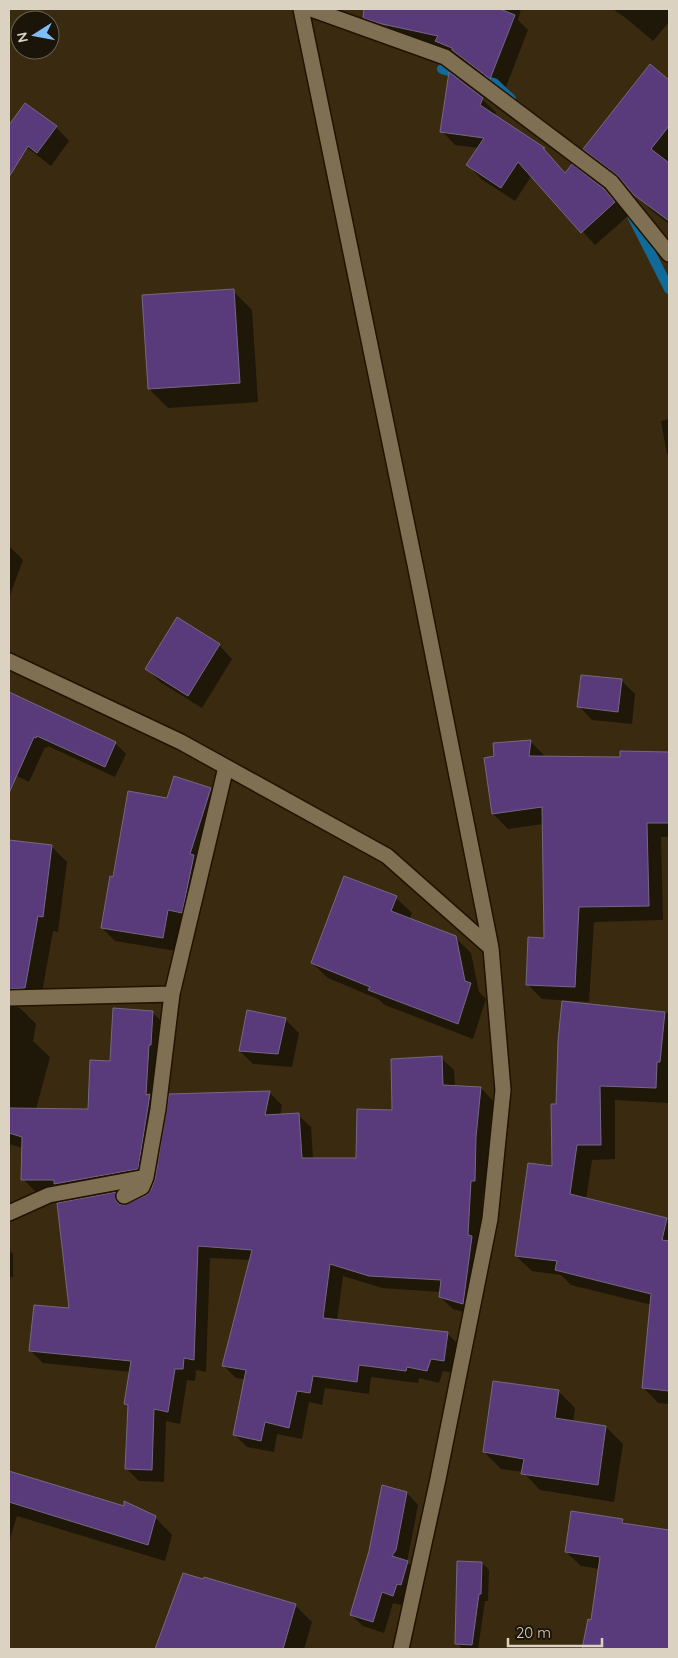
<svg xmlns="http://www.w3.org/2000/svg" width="678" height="1658" viewBox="0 0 678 1658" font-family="Quicksand,sans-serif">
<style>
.shadow{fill:#0007;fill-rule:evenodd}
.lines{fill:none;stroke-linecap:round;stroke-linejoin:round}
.stream{stroke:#106b9a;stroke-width:10}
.building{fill:#593b7b;stroke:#746884}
.street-casing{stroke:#211300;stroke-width:18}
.street{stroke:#807053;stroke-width:15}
</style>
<rect width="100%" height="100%" fill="#3a2b10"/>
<!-- shadow -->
<path class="shadow" d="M 389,9 L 521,9 L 518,20 L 528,30 L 504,92 L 463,60 L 450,54 L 443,47 L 400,38 L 386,25 Z
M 613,9 L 669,9 L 669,22 L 653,41 L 627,19 Z
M 650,66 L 669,82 L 669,161 L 667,163 L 669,164 L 669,224 L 651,210 L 626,184 L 600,165 L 585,149 Z
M 482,99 L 496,112 L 495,116 L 544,149 L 566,174 L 604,190 L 628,216 L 595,245 L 532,175 L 515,201 L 481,179 L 468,165 L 479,148 L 455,145 L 442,131 Z
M 25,104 L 56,127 L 69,141 L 51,166 L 21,143 L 9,131 L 9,127 Z
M 233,291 L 252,310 L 258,402 L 168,408 L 149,389 Z
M 669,419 L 669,456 L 667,454 L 661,421 Z
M 9,546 L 23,560 L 9,598 Z
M 219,645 L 232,659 L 202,708 L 160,682 L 147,669 Z
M 621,680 L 635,694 L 632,724 L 592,720 L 579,706 Z
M 9,694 L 115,743 L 126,754 L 115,777 L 48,746 L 47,748 L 45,747 L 29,782 L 9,772 Z
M 530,741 L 545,756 L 545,757 L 622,758 L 622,753 L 669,753 L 669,837 L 661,837 L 663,920 L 594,922 L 589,1002 L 542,999 L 527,984 L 545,940 L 543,824 L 508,829 L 493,814 L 496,757 Z
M 210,789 L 223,802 L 195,925 L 180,923 L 176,951 L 115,941 L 102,928 L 168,800 Z
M 9,841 L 51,846 L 67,862 L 58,932 L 53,931 L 40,1004 L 21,1005 L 17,1008 L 20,1008 L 36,1024 L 33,1041 L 50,1057 L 36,1109 L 90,1110 L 111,1062 L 152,1012 L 168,1028 L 162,1108 L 167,1113 L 170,1095 L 270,1093 L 282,1105 L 280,1116 L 298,1115 L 311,1127 L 313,1159 L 358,1159 L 394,1111 L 441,1058 L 454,1070 L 455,1087 L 481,1088 L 493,1101 L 488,1150 L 487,1193 L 483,1193 L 476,1316 L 453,1309 L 440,1297 L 441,1292 L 382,1288 L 343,1276 L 337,1320 L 447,1333 L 460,1346 L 456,1373 L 443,1371 L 439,1383 L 419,1378 L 418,1383 L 371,1377 L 369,1394 L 325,1388 L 322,1405 L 309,1402 L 302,1439 L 277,1434 L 274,1452 L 247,1447 L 235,1435 L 245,1379 L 236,1378 L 223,1365 L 250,1260 L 210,1258 L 206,1372 L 196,1370 L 195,1381 L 187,1380 L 180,1424 L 166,1421 L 164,1482 L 139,1481 L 126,1468 L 129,1407 L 126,1404 L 131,1372 L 43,1363 L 30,1350 L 70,1310 L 73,1201 L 68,1196 L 39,1195 L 23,1179 L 23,1148 L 9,1144 ZM 154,1184 L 148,1196 L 127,1205 L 114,1192 Z
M 396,898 L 412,913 L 409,920 L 455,937 L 471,953 L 479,992 L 486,999 L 473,1039 L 385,1005 L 378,999 L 328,978 L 312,963 Z
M 563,1003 L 669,1013 L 669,1103 L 615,1100 L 615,1159 L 592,1160 L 586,1199 L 669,1220 L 669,1404 L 658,1403 L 643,1387 L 652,1305 L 571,1285 L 561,1275 L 532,1271 L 516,1256 L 553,1167 Z
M 285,1019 L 299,1033 L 292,1067 L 253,1064 L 240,1051 Z
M 9,1250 L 13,1254 L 13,1277 L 9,1277 Z
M 558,1391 L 575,1408 L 573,1422 L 606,1427 L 623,1444 L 614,1502 L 540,1490 L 523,1472 L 501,1469 L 484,1452 Z
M 9,1472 L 155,1517 L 172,1535 L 165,1561 L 17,1516 L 9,1542 Z
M 407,1493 L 418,1505 L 407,1562 L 419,1574 L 405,1606 L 393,1603 L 384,1633 L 363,1626 L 351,1615 Z
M 622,1520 L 627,1525 L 669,1535 L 669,1649 L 583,1649 L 589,1621 L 592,1621 L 600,1569 L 581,1566 L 566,1552 Z
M 482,1563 L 489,1570 L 488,1601 L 485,1601 L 478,1649 L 462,1649 L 457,1643 Z
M 295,1605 L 312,1622 L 304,1649 L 219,1649 L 183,1639 Z"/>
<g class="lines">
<!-- stream -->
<path class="stream" d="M 442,69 L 465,76
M 479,79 L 494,83 L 511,99
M 632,216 L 669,289"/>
</g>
<!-- building -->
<path class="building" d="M 364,9 L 500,9 L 515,15 L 490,79 L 452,50 L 452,48 L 435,41 L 438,36 L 382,24 L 363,18 Z
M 650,64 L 669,80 L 669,126 L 651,149 L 669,163 L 669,221 L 634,195 L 617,175 L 583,149 Z
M 449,72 L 483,98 L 480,105 L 545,148 L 543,148 L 565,173 L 572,164 L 604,189 L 615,202 L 581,233 L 518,162 L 501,188 L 466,165 L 484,138 L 440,132 Z
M 25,103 L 57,126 L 37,153 L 28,146 L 9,177 L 9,125 Z
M 234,289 L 240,383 L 148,389 L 142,295 Z
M 177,617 L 220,644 L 188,696 L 145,669 Z
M 581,675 L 622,679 L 618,712 L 577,707 Z
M 9,692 L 116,742 L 105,767 L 37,736 L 36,738 L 34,737 L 9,793 Z
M 531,740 L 529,756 L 620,757 L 620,751 L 669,752 L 669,823 L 647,823 L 649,906 L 579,907 L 575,987 L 526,985 L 528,937 L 544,938 L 542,807 L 492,814 L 484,758 L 494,756 L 493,743 Z
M 174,776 L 211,788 L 190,854 L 194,855 L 182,913 L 168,910 L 163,938 L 101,928 L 110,876 L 113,877 L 128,791 L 167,798 Z
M 9,840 L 52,845 L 43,917 L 38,916 L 25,988 L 9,989 Z
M 344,876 L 397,896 L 391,911 L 456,936 L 465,981 L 471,983 L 458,1024 L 368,990 L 370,987 L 311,963 Z
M 562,1001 L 665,1012 L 660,1062 L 657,1062 L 656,1088 L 600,1086 L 601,1145 L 577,1145 L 570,1194 L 667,1218 L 662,1240 L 669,1241 L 669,1391 L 642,1388 L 651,1294 L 555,1270 L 557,1261 L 515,1256 L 528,1163 L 552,1166 L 551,1104 L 556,1104 L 558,1041 Z
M 113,1008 L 153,1011 L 151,1045 L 149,1045 L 146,1095 L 150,1094 L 138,1169 L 54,1184 L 54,1180 L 21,1180 L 22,1137 L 9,1133 L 9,1108 L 88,1109 L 90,1060 L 110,1061 Z
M 247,1010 L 286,1018 L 278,1054 L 239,1051 Z
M 442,1056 L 443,1085 L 481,1087 L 476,1137 L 475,1181 L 471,1181 L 468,1235 L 472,1236 L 463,1304 L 439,1297 L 441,1280 L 369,1276 L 330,1264 L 323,1318 L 448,1332 L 444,1361 L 431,1359 L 427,1371 L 407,1367 L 406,1371 L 359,1365 L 357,1382 L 313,1376 L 310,1393 L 297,1391 L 289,1428 L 265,1422 L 261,1441 L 233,1435 L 246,1370 L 222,1366 L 252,1250 L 198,1246 L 194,1360 L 184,1358 L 183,1369 L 175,1369 L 168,1412 L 154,1409 L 152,1470 L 125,1469 L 128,1405 L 124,1404 L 131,1361 L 29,1351 L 34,1305 L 69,1308 L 57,1203 L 116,1192 L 116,1201 L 119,1204 L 124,1205 L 147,1195 L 151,1190 L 155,1179 L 169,1094 L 270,1091 L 265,1115 L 299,1113 L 302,1158 L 356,1158 L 357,1109 L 392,1110 L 391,1059 Z
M 493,1381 L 559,1390 L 555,1418 L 606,1426 L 598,1485 L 521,1474 L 524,1459 L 483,1452 Z
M 9,1471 L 124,1506 L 124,1501 L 156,1516 L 148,1545 L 9,1502 Z
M 382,1485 L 407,1492 L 396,1550 L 392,1556 L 408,1561 L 401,1585 L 397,1584 L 393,1596 L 382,1592 L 373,1622 L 350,1615 L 369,1551 Z
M 571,1511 L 623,1519 L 622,1523 L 669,1530 L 669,1649 L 582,1649 L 588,1619 L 591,1620 L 600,1557 L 565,1552 Z
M 457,1561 L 482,1562 L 481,1594 L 479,1594 L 472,1645 L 455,1644 Z
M 183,1573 L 203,1579 L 204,1577 L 296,1604 L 283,1649 L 155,1649 Z"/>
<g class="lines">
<defs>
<path id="street" d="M 301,9 L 417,574 L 491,948 L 503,1090 L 490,1219 L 438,1479 L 401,1649
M 311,9 L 445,57 L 611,182 L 669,254
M 9,661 L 181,742 L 387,856 L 491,948
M 9,998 L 172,994
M 124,1196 L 142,1187 L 146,1177 L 158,1109 L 172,994 L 226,767
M 9,1213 L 49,1195 L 146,1177"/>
</defs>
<!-- street casing -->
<use href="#street" class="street-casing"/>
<!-- street -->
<use href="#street" class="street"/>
</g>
<!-- border -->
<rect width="678" height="1658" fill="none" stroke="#dbd2c2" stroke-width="20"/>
<!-- north arrow -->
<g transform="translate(35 35) rotate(259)"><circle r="24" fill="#1b1509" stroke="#686153"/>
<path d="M0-4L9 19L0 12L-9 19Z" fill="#7dbef9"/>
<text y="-8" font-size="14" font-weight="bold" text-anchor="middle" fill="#dbd2c2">N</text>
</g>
<!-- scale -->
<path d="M508 1638v8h94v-8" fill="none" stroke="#dbd2c2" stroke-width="2.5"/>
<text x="516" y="1638" font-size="15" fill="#dbd2c2" stroke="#1b1509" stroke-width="4" paint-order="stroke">20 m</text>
</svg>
